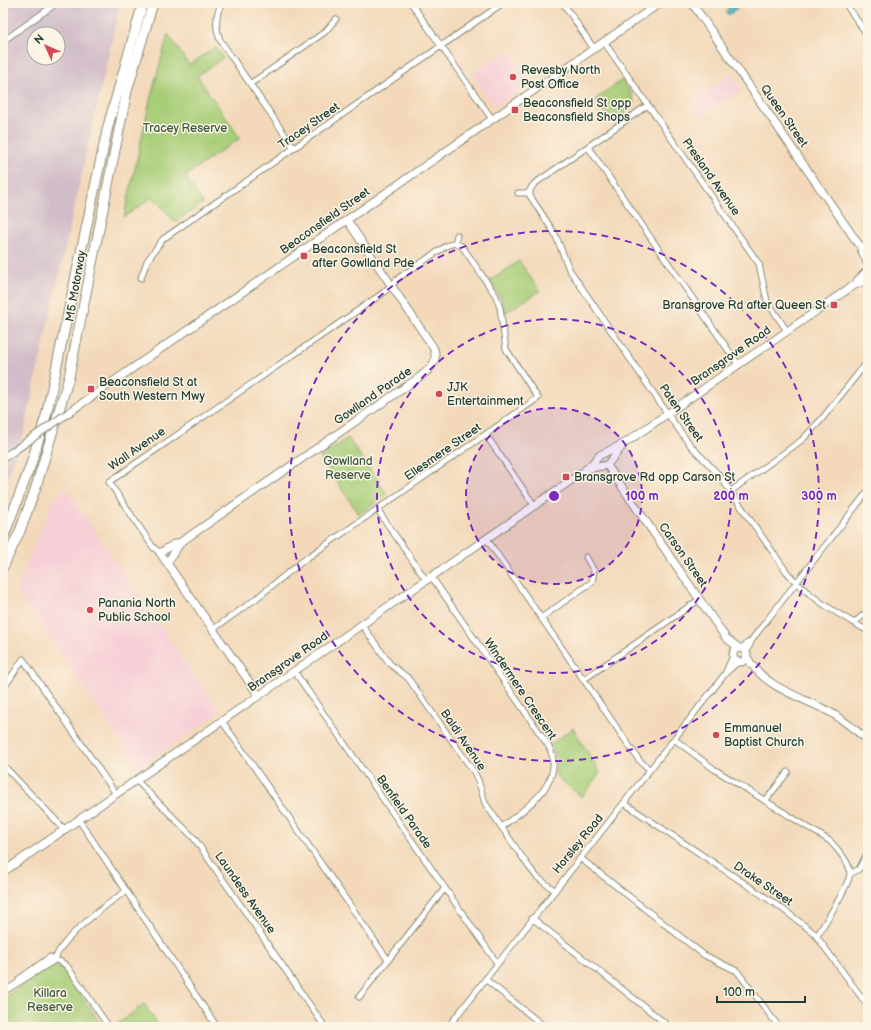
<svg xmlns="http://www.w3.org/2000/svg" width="871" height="1030" viewBox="0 0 871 1030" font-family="'Balsamiq Sans',sans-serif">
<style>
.built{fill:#f6cfd7}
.industrial{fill:#d1bdc9;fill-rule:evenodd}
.green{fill:#a8ce78;stroke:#648656}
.water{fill:#3fb0b7;stroke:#2f7676}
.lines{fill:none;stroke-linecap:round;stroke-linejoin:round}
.stream{stroke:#3fb0b7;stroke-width:2}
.street-casing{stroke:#898b77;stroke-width:7}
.secondary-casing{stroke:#898b77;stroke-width:9}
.highway-casing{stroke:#898b77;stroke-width:11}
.street{stroke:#fff;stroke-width:5}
.secondary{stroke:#fff;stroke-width:7}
.highway{stroke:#fff;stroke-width:9}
.secondary-bridge-casing{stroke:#898b77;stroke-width:9;stroke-linecap:butt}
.secondary-bridge{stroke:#fff;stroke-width:7}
.ring{fill:none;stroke:#7b2cbf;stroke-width:2;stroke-dasharray:7 5}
.poi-dot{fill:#d1495b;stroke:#fcf5e5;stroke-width:1.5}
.labels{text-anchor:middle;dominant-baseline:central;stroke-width:3;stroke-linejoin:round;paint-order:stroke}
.poi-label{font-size:12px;fill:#1f3d34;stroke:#fcf5e5;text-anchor:start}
.street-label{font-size:12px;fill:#1f3d34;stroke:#fcf5e5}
.park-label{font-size:12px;fill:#3a5a42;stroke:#fcf5e5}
.centre{fill:#7b2cbf;stroke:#fcf5e5;stroke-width:2}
.ring-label{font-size:12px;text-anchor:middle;font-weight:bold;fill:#7b2cbf;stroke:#fcf5e5;stroke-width:3;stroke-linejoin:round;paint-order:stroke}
</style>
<rect width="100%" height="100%" fill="#fcf5e5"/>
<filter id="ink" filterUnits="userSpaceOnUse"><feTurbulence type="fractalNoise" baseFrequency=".025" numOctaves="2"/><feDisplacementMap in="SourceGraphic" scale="8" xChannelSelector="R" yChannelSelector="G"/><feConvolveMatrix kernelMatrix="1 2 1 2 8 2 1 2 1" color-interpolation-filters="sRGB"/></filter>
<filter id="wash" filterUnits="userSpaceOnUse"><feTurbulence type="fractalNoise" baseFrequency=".012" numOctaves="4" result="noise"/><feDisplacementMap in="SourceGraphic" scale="16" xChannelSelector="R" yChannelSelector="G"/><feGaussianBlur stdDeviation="0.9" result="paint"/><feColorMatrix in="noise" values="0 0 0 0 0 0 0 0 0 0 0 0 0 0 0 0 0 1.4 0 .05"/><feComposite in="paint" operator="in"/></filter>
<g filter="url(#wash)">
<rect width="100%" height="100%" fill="#f3d9ba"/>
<!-- built -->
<path class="built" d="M 508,49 L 531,82 L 497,106 L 493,105 L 472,74 Z
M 731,74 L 741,89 L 701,116 L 691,102 Z
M 63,485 L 220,712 L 139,768 L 16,590 L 54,498 L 57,501 Z"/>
<!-- industrial -->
<path class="industrial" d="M 3,3 L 120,3 L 23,436 L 3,487 ZM 34,34 L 58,34 L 58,58 L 34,58 Z"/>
<!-- green -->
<path class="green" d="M 168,34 L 189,65 L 216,47 L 223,58 L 197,76 L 240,138 L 185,176 L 203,203 L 175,222 L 153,197 L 124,217 L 151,96 Z
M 622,80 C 641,107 637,105 612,122 L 596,99 Z
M 519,261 L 540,291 L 505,313 L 501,299 L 490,281 Z
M 348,438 L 387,494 L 359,514 L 320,457 Z
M 573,728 L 600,773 L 582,797 L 556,776 L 556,759 L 551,744 Z
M 51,966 L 58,966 L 63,970 L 103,1027 L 3,1027 L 3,998 Z
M 144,1004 L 160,1027 L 116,1027 L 115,1026 Z"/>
<!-- water -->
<path class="water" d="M 731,5 L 736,7 L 737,9 L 729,15 L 726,13 L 727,9 Z"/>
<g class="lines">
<!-- stream -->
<path class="stream" d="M 142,1027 L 142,1024"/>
</g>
</g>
<g filter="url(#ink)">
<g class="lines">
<defs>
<path id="street" d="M 222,3 C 215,15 215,27 220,40 L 294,148
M 411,3 L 492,119
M 563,3 L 594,49
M 845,3 L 868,36
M 3,41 L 57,3
M 604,42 L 759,264 L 767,301 L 787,331
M 250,84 L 325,32 L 336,19
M 648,105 L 534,184 L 530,190 L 530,196 L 555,234 L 569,269 L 671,419 L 691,446 L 719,475 L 786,571 C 807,597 840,615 868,631
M 588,147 L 738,364
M 518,193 L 530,193
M 455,243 L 457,235
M 141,278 L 147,261 L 163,239 L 503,3
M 486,435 L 534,505
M 731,491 L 802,440 L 821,420 L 868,361
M 377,509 L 426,580
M 486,538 L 639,760 L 649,769
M 160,553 L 153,547 L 109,482 L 383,293 L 400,277 L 446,246 L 454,243 L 462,246 L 496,296 L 500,308 L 506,349 L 538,398 L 304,560 L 253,601 L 212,630
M 431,576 L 548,745 C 568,781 526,809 501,827
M 541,618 L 592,582 L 594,571 L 586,557
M 854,623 L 868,611
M 362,625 L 390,664 L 408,678 L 474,772 L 478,780 L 485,803 L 529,867 L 537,877 L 554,890
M 741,648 L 753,639
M 746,653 L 753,638 L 868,491
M 294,671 L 497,963
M 727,672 L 739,661
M 583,680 L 700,599
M 3,689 L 23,659 L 116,794
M 222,721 L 388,960
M 674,739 L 714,769 L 830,841 C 837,849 849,861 850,872 C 851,883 824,924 817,936
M 3,765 L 65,830
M 136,780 L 194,838 L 325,1027
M 765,801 L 788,772
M 624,803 L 780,907 L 814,933 L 868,1006
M 79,820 L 217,1027
M 580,858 L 704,955 L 737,971 L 779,1027
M 850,874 L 859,869 L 868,852
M 532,918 L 670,1027
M 19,979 L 47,959 L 50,957 L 61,962 L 67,966 L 109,1027
M 485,979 L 545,1027
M 3,992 L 55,960 C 61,937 106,905 126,891
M 359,997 L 445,888
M 864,1000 L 868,993
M 448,1027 L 725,674 L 733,656"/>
<path id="secondary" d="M 692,3 L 857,242 L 868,254
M 861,249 L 868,264
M 857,281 L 868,270
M 81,404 L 660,3
M 3,458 L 15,450
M 607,465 L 726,638 L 739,648
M 586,469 L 607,465 L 621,448
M 181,542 L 174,544 L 160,553 L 259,696
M 167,563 L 181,542 L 414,381 C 426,372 441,364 433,347 L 347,220
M733 655a7 7 0 1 1 14 0a7 7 0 1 1-14 0Z
M 746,655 C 762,687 799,696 828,711 C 843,719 855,730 868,740
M 3,872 L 586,470 L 600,455 L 625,443 L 851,287 L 868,279"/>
<path id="highway" d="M 3,538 L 30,467 L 46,416 L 108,126 L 143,3
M 3,567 L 20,531 L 36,487 L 69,377 L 127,91 L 153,3"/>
</defs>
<!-- street casing -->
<use href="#street" class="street-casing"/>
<!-- secondary casing -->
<use href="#secondary" class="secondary-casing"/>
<!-- highway casing -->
<use href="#highway" class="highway-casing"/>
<!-- street -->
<use href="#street" class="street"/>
<!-- secondary -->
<use href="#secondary" class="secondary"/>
<!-- highway -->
<use href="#highway" class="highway"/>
<defs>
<path id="secondary-bridge" d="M 15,450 L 81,404"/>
</defs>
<!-- secondary-bridge casing -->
<use href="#secondary-bridge" class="secondary-bridge-casing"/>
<!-- secondary-bridge -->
<use href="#secondary-bridge" class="secondary-bridge"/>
</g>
</g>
<!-- distance rings -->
<circle cx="554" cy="496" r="88" fill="#7b2cbf" fill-opacity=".12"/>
<g class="ring">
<circle cx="554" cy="496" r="88"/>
<circle cx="554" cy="496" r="177"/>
<circle cx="554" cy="496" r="265"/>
</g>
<!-- markers -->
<g class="poi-dot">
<circle cx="513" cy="77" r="4"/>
<rect x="511" y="106" width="8" height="8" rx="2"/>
<rect x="300" y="252" width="8" height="8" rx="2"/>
<rect x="830" y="301" width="8" height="8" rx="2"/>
<rect x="87" y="385" width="8" height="8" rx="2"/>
<circle cx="439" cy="394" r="4"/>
<rect x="562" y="473" width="8" height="8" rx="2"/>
<circle cx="90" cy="610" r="4"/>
<circle cx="716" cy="735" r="4"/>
</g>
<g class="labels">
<!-- poi labels -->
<g class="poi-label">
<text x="521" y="70">Revesby North<tspan x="521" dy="14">Post Office</tspan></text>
<text x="523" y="103">Beaconsfield St opp<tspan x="523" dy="14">Beaconsfield Shops</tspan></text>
<text x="312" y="249">Beaconsfield St<tspan x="312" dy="14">after Gowlland Pde</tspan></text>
<text x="826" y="305" text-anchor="end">Bransgrove Rd after Queen St</text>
<text x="99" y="382">Beaconsfield St at<tspan x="99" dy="14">South Western Mwy</tspan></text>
<text x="447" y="387">JJK<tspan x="447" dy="14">Entertainment</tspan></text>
<text x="574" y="477">Bransgrove Rd opp Carson St</text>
<text x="98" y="603">Panania North<tspan x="98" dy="14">Public School</tspan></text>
<text x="724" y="728">Emmanuel<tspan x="724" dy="14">Baptist Church</tspan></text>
</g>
<!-- street labels -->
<g class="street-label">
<text transform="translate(784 116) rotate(55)">Queen Street</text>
<text transform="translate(309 126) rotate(-35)">Tracey Street</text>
<text transform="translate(711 177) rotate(55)">Presland Avenue</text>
<text transform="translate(325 221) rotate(-35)">Beaconsfield Street</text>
<text transform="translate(76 286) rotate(-80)">M5 Motorway</text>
<text transform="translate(731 356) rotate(-35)">Bransgrove Road</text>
<text transform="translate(373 396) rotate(-35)">Gowlland Parade</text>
<text transform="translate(681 413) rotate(55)">Paten Street</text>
<text transform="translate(137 449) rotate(-35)">Wall Avenue</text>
<text transform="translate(443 452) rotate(-35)">Ellesmere Street</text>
<text transform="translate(683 555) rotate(55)">Carson Street</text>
<text transform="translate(288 662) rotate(-35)">Bransgrove Road</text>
<text transform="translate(520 689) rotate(56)">Windermere Crescent</text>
<text transform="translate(463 740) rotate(56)">Baldi Avenue</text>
<text transform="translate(404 812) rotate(55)">Benfield Parade</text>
<text transform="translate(578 844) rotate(-51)">Horsley Road</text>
<text transform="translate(763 884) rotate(34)">Drake Street</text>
<text transform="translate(245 893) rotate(55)">Laundess Avenue</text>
</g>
<!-- park labels -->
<g class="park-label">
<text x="185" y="128">Tracey Reserve</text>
<text x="348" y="461">Gowlland<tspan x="348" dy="14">Reserve</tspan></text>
<text x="50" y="993">Killara<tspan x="50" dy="14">Reserve</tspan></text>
</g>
</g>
<circle cx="554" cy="496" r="6" class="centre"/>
<g class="ring-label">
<text x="642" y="500">100 m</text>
<text x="731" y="500">200 m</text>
<text x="819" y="500">300 m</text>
</g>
<!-- margin -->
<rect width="871" height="1030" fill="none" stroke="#fcf5e5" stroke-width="16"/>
<!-- north arrow -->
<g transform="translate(46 46) rotate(315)"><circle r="19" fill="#fcf5e5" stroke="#a4ab9e"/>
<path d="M0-3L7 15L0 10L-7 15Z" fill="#d1495b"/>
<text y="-6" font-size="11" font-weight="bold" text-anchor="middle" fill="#1f3d34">N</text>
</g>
<!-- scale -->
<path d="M717 996v6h88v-6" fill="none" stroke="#1f3d34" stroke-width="2"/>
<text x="723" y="996" font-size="12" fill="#1f3d34" stroke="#fcf5e5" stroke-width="3" paint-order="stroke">100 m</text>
</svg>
